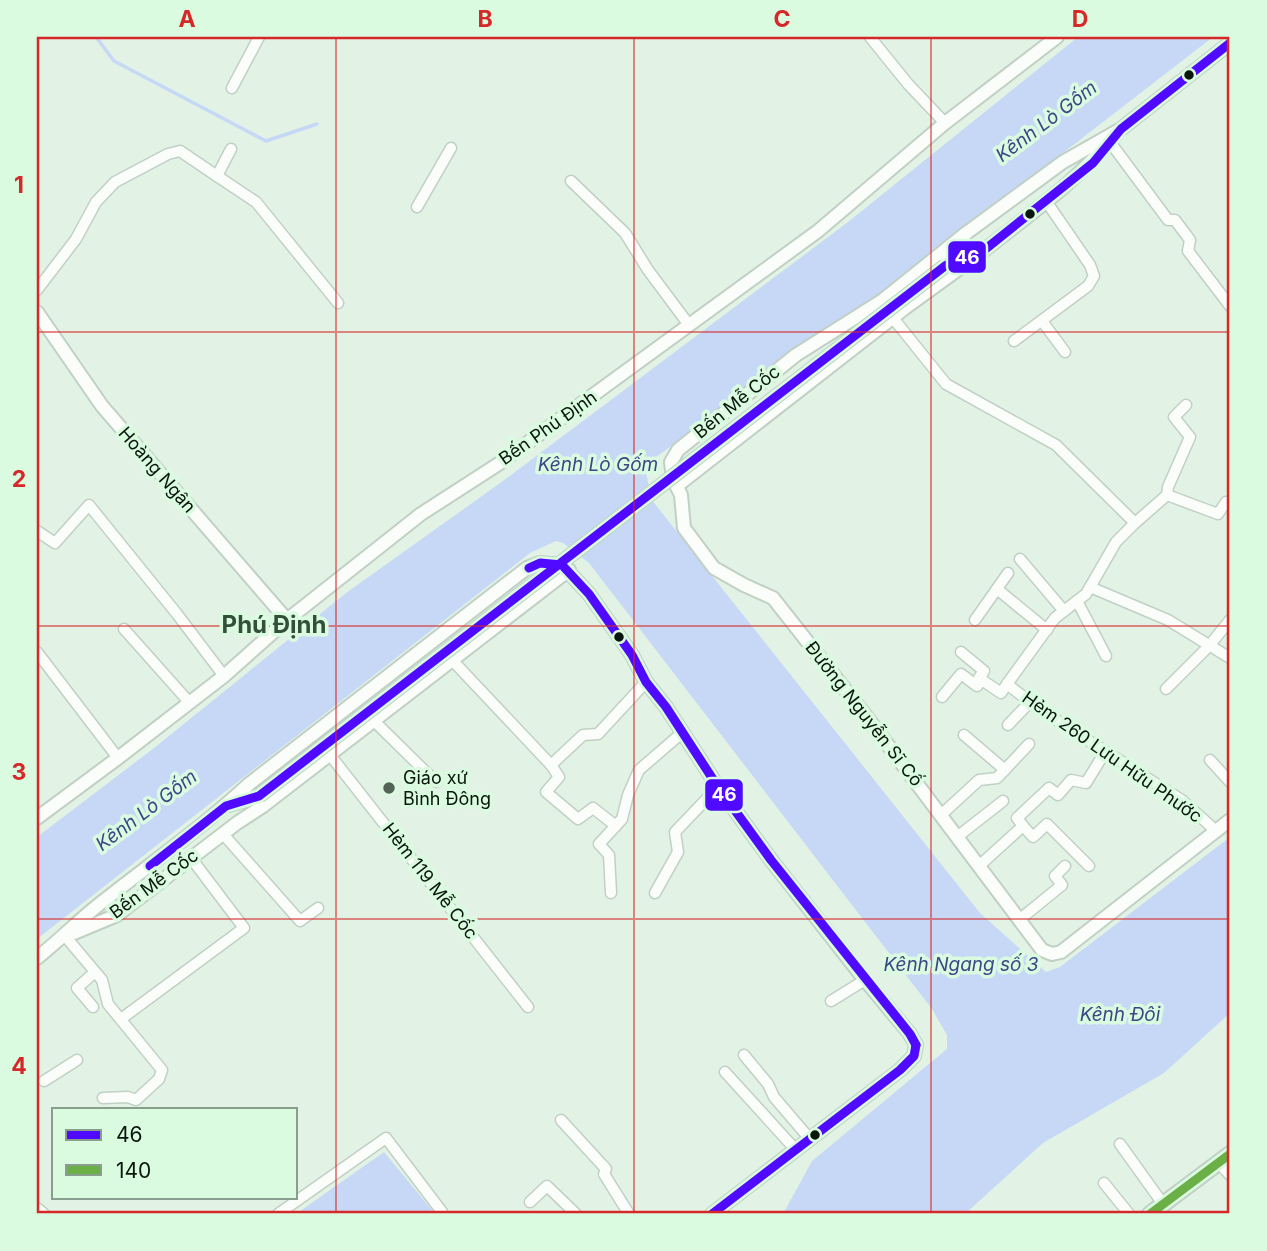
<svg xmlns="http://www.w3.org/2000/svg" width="1267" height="1251" font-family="Inter,sans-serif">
  <rect width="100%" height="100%" fill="#e2f3e5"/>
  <g fill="#c7d8f7">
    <polygon points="1078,37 1213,37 847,320 656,457 646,471 651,499 980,913 1046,972 1060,967 1230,837 1230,1013 1164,1073 1043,1143 965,1214 783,1214 812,1161 947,1049 947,1035 932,1009 589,563 563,543 556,541 530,553 37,939 37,837 154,748 346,593 503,481 848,222"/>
    <polygon points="384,1152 432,1210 426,1214 296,1214"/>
  </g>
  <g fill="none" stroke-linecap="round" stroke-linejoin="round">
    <polyline stroke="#c7d8f7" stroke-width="3.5" points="96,37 114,61 266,141 317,124"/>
    <g stroke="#c1d0c4" stroke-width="13">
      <g id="minor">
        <polyline points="870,37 908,84 945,123"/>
        <polyline points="232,88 259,37"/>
        <polyline points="1110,142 1168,220 1175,220 1190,240 1188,251 1230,306"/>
        <polyline points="217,176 256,202 338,303"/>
        <polyline points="571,181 625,233 648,270 689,325"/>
        <polyline points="417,207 451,148"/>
        <polyline points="37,290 76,239 96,202 115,182 168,154 180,151 217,176 231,149"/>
        <polyline points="893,318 946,384 1056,445 1135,523 1167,495 1168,487 1190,437 1174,417 1186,405"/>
        <polyline points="1042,321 1065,352"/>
        <polyline points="1014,341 1088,286 1094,276 1090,265 1046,201"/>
        <polyline points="1167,495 1218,514 1226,502 1230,503"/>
        <polyline points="37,531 55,543 89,505 177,614 224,676"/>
        <polyline points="1020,559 1064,611"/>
        <polyline points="1090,587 1168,620 1230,658"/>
        <polyline points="997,589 1047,630"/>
        <polyline points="1077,601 1106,656"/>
        <polyline points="975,620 1008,573"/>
        <polyline points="124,629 189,702"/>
        <polyline points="37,652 118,758"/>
        <polyline points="961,652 984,671 979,678 1001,693 1007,684 1039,709 1183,801 1216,831"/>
        <polyline points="452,660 551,765 559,777 546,792 578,819 593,808 616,826"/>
        <polyline points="1007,684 1055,618 1086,594 1116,542 1135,523"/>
        <polyline points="1166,689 1209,646 1230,620"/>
        <polyline points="942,697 961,674 977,686 982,680"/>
        <polyline points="374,721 436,782"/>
        <polyline points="1008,725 1030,702"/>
        <polyline points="964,735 1005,770"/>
        <polyline points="330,755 528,1007"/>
        <polyline points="1210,760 1230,782"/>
        <polyline points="551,765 583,735 598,734 646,682"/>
        <polyline points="941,815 979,780 997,778 1029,744"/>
        <polyline points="1023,826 1033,837 1047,824 1089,866"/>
        <polyline points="223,834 300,921 318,908"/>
        <polyline points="957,837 1003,801"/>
        <polyline points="979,866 1023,826 1017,818 1049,788 1058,795 1071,780 1086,783 1105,752"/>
        <polyline points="611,893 609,855 599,844 622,819 628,795 639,770 683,732"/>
        <polyline points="655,893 678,852 675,832 718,787"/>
        <polyline points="1019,920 1062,885 1055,876 1065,866"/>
        <polyline points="65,936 102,980 108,1004 162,1070 159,1079 136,1100 128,1097 103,1098"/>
        <polyline points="831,1001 865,980"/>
        <polyline points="93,1007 77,988 95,972"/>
        <polyline points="121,1019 244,928 191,858"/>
        <polyline points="744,1055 768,1084 774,1097 809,1138"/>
        <polyline points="725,1072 795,1149"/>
        <polyline points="44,1081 77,1060"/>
        <polyline points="561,1120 606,1169 604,1174 629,1214"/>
        <polyline points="1120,1144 1163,1204"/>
        <polyline points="1218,1162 1230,1175"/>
        <polyline points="1104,1183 1129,1214"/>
        <polyline points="530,1202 547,1186 576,1214"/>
        <polyline points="37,1208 44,1214"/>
        <polyline points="278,1214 386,1138 442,1212 439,1214"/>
      </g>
    </g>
    <g stroke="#c1d0c4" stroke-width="16">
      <g id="tertiary">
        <polyline points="965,234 883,300 796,355 678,450 671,462 673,479 681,495 684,528 714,568 744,585 773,598 869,720 1042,950 1052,954 1061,952 1230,820"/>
        <path d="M 970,256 L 978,255 C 1026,217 1077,182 1116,134"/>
        <polyline points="945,266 958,251 965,234 1063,162 1121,129 1230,43"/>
        <polyline points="37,312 102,406 287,620"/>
        <polyline points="678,485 905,308 978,255"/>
        <polyline points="229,805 259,796"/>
        <polyline points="37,818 118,758 224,676 287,620 421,514 500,463 818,231 945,123 1057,37"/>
        <polyline points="74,933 117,915 237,823 263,806 569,570"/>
        <path d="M 37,958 C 61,939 82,917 106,899 C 154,861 204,826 249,784 L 527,568 L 540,563 L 562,565 L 589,594 L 632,655 L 646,682 L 666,707 L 718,787 L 771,860 L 865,980 L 910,1034 L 916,1045 L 914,1056 L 900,1070 L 712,1214"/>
      </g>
    </g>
    <g stroke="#c1d0c4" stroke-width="18">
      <polyline id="secondary" points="1150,1214 1230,1154"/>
    </g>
    <use href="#minor" stroke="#fbfdfb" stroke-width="10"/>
    <use href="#tertiary" stroke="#fbfdfb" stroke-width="12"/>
    <use href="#secondary" stroke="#f1f5f5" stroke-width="14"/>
    <g stroke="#c1d0c4" stroke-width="16" stroke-linecap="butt">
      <polyline id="tertiary-bridge" points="259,796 945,266"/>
    </g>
    <use href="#tertiary-bridge" stroke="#fbfdfb" stroke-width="12"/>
    <g stroke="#dafbe0" stroke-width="14">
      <g id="bus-1">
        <polyline points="529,568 540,563 562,565 589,594 632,655 646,682 666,707 718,787 771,860 910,1034 916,1045"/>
        <polyline points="150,866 226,806 259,796 945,266 960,258 978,255 1093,163 1121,129 1230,43"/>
        <polyline points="712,1214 900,1070 914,1056 916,1045"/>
      </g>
    </g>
    <g stroke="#dafbe0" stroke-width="14">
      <polyline id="bus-2" points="1150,1214 1230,1154"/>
    </g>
    <use href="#bus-1" stroke="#4f0aff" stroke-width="9"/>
    <use href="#bus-2" stroke="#6baf47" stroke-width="9"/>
  </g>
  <path fill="none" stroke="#d62828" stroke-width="2" stroke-opacity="0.55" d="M 336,37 L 336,1214M 634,37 L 634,1214M 931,37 L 931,1214M 37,332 L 1230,332M 37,626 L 1230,626M 37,919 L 1230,919"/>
  <g fill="#0a160d" stroke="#dafbe0" stroke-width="2.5">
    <circle cx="1189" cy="75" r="6"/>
    <circle cx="1030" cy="214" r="6"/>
    <circle cx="619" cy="637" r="6"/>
    <circle cx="815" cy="1135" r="6"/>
  </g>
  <circle fill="#566359" stroke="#dafbe0" stroke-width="2.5" cx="389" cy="788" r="7"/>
  <g text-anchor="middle" stroke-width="7" stroke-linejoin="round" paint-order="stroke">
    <g font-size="18" fill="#0a160d" stroke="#dafbe0">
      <text transform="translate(737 402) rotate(-39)" y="6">Bến Mễ Cốc</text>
      <text transform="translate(548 428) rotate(-35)" y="6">Bến Phú Định</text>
      <text transform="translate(157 470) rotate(49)" y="6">Hoàng Ngân</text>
      <text transform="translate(864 714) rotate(52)" y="6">Đường Nguyễn Sĩ Cố</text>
      <text transform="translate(1112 757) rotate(35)" y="6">Hẻm 260 Lưu Hữu Phước</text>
      <text transform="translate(430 881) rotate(52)" y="6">Hẻm 119 Mễ Cốc</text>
      <text transform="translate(154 884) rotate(-36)" y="6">Bến Mễ Cốc</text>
    </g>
    <g font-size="18" fill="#0a160d" stroke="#dafbe0" text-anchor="start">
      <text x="403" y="784">Giáo xứ<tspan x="403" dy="21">Bình Đông</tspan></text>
    </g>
    <g font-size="19" font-style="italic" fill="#3a4886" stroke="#dafbe0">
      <text transform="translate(1046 121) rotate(-37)" y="7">Kênh Lò Gốm</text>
      <text x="598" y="471">Kênh Lò Gốm</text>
      <text transform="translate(146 810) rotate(-37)" y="7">Kênh Lò Gốm</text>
      <text x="961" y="971">Kênh Ngang số 3</text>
      <text x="1120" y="1021">Kênh Đôi</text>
    </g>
    <g font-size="24" font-weight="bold" fill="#334f3a" stroke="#dafbe0">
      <text x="274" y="633">Phú Định</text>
    </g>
  </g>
  <g stroke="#dafbe0" stroke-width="2.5">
    <rect x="947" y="240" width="40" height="34" rx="7" fill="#4f0aff"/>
    <rect x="704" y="778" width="40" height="34" rx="7" fill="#4f0aff"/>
  </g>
  <g font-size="19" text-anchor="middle" font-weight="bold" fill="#fff">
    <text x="967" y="264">46</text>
    <text x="724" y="801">46</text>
  </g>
  <rect width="1267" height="1251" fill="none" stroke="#dafbe0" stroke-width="77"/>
  <rect x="52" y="1108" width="245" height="91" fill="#dafbe0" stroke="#879f8c" stroke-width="2"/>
  <rect x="66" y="1130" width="35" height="10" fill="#4f0aff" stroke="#879f8c" stroke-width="2"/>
  <text x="116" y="1142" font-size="21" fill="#0a160d">46</text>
  <rect x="66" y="1165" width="35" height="10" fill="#6baf47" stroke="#879f8c" stroke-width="2"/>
  <text x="116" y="1178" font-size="21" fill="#0a160d">140</text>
  <rect x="38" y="38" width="1190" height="1174" fill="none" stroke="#d62828" stroke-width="2.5"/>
  <g font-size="23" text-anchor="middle" font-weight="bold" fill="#d62828">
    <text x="187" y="27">A</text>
    <text x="485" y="27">B</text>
    <text x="782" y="27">C</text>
    <text x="1080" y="27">D</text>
    <text x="19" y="193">1</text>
    <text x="19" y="487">2</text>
    <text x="19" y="780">3</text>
    <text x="19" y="1074">4</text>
  </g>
</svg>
